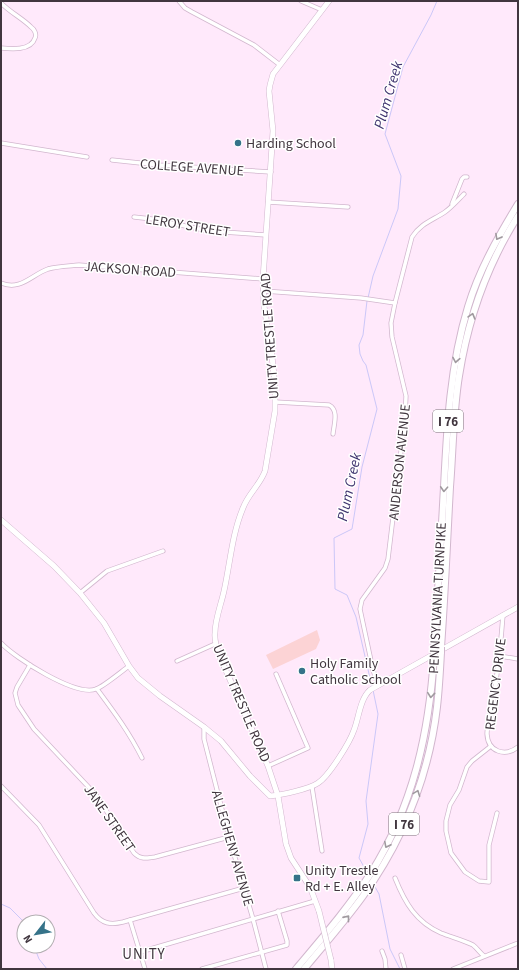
<svg xmlns="http://www.w3.org/2000/svg" width="519" height="970" font-family="'Source Sans 3',sans-serif">
  <rect width="100%" height="100%" fill="#ffe9fb"/>
  <polygon fill="#fcd3d5" points="317,630 320,640 316,649 273,669 266,655"/>
  <g fill="none" stroke-linecap="round" stroke-linejoin="round">
    <g stroke="#cbc7f8" stroke-width="1">
      <polyline points="368,298 373,276 398,209 401,176 385,134 403,67 431,15 437,1"/>
      <polyline points="367,301 363,335 359,345 360,354 363,361 366,365 377,409 362,467 352,529 334,538 335,589 347,595 356,617 372,687"/>
      <polyline points="368,874 359,858 368,824 366,801 378,714 373,690"/>
      <polyline points="374,885 379,894 390,949 400,969"/>
      <polyline points="1,904 10,908 24,922"/>
      <polyline points="34,946 39,959 47,969"/>
    </g>
    <g stroke="#d2b7ce" stroke-width="5">
      <g id="street">
        <polyline points="179,1 185,8 192,12 254,45 280,65"/>
        <polyline points="301,1 322,10"/>
        <path d="M 1,3 C 11,13 22,18 31,27 C 34,29 37,34 35,38 C 31,51 11,49 1,48"/>
        <polyline points="1,143 87,157"/>
        <polyline points="112,160 159,165 271,172"/>
        <polyline points="268,202 348,207"/>
        <polyline points="452,204 462,179 464,177 467,177"/>
        <polyline points="134,217 152,219 209,231 266,235"/>
        <path d="M 1,283 C 21,291 31,275 48,269 C 58,266 69,266 79,265 L 263,279"/>
        <polyline points="264,291 361,298 395,303"/>
        <path d="M 275,402 L 329,405 C 339,410 334,424 333,434"/>
        <polyline points="80,593 107,571 163,551"/>
        <path d="M 503,615 C 501,642 498,668 494,695 C 492,705 487,725 487,734 C 488,752 505,757 518,747"/>
        <path d="M 1,643 C 15,658 76,697 96,689 C 103,687 122,671 129,666"/>
        <polyline points="500,656 518,659"/>
        <polyline points="177,661 215,644"/>
        <path d="M 30,665 L 17,687 L 15,693 L 18,705 L 34,729 L 96,795 L 134,853 C 141,860 146,858 155,857 L 229,837"/>
        <path d="M 378,685 L 373,670 L 360,609 L 362,600 L 385,568 L 388,559 L 405,418 L 406,396 L 392,337 L 391,323 L 395,303 L 412,237 C 420,224 433,220 445,212 C 452,207 458,200 464,194"/>
        <path d="M 97,689 C 114,712 129,732 142,758"/>
        <polyline points="204,727 204,739 229,837 253,919 266,969"/>
        <polyline points="491,746 472,761 467,767 459,790 450,805 446,821 446,831 451,853 465,872 479,881 489,882 489,845 497,813"/>
        <polyline points="268,766 308,748 276,674"/>
        <path d="M 1,786 L 39,825 L 94,913 C 102,924 111,925 123,922 L 244,888"/>
        <polyline points="312,787 322,851"/>
        <path d="M 395,878 C 405,903 416,922 441,933 C 451,937 463,940 473,945 C 477,948 480,953 484,956"/>
        <polyline points="130,920 145,969"/>
        <polyline points="382,951 385,959 386,969"/>
        <polyline points="140,952 315,901"/>
        <polyline points="401,955 405,969"/>
        <polyline points="202,969 287,945 287,941 278,911"/>
        <polyline points="453,969 518,943"/>
      </g>
    </g>
    <g stroke="#d2b7ce" stroke-width="6">
      <g id="secondary">
        <path d="M 1,520 L 54,566 L 80,593 L 104,623 L 129,666 L 138,678 L 160,696 L 204,727 L 221,741 L 250,776 L 270,796 C 282,795 309,789 318,783 C 329,776 350,742 354,730 C 359,717 360,699 370,690 L 518,607"/>
        <path d="M 319,911 L 310,887 L 291,858 L 286,844 L 278,796 L 268,766 L 220,657 C 217,649 214,641 215,633 C 215,619 221,605 224,591 C 230,564 232,534 243,508 C 248,494 260,485 265,471 L 275,411 L 275,386 L 272,356 L 264,306 L 263,279 L 273,131 L 269,91 L 270,85 L 273,74 L 280,65 L 329,1"/>
        <polyline points="331,960 332,969"/>
      </g>
    </g>
    <g stroke="#d2b7ce" stroke-width="8">
      <g id="highway">
        <path d="M 441,647 C 445,594 447,541 450,487 C 453,450 453,413 459,376 C 468,319 487,265 518,216"/>
        <path d="M 434,651 C 438,596 441,542 444,487 C 447,427 450,366 468,307 C 479,270 498,237 518,204"/>
        <path d="M 296,969 C 322,938 349,907 371,873 C 413,806 429,734 434,656"/>
        <path d="M 304,969 C 324,945 345,921 363,896 C 403,840 429,775 437,707 C 439,689 440,671 441,652"/>
      </g>
    </g>
    <use href="#street" stroke="#fff" stroke-width="3.5"/>
    <use href="#secondary" stroke="#fff" stroke-width="5"/>
    <use href="#highway" stroke="#fff" stroke-width="6"/>
    <g stroke="#d2b7ce" stroke-width="6" stroke-linecap="butt">
      <polyline id="secondary-bridge" points="319,911 331,960"/>
    </g>
    <g stroke="#d2b7ce" stroke-width="8" stroke-linecap="butt">
      <g id="highway-bridge">
        <polyline points="441,652 441,647"/>
        <polyline points="434,656 434,651"/>
      </g>
    </g>
    <use href="#secondary-bridge" stroke="#fff" stroke-width="5"/>
    <use href="#highway-bridge" stroke="#fff" stroke-width="6"/>
  </g>
  <defs><path id="oneway-chevron" d="M-2-3.5L2.5 0L-2 3.5" fill="none" stroke-width="1.6" stroke-linecap="round" stroke-linejoin="round"/></defs>
  <g stroke="#a09a9f">
    <use href="#oneway-chevron" transform="translate(498 237) rotate(119)"/>
    <use href="#oneway-chevron" transform="translate(472 316) rotate(-74)"/>
    <use href="#oneway-chevron" transform="translate(456 360) rotate(100)"/>
    <use href="#oneway-chevron" transform="translate(444 489) rotate(93)"/>
    <use href="#oneway-chevron" transform="translate(431 695) rotate(96)"/>
    <use href="#oneway-chevron" transform="translate(417 793) rotate(-69)"/>
    <use href="#oneway-chevron" transform="translate(387 845) rotate(117)"/>
    <use href="#oneway-chevron" transform="translate(347 918) rotate(-51)"/>
  </g>
  <g fill="#357389" stroke="#fff" stroke-width="1.5">
    <circle cx="238" cy="143" r="4"/>
    <circle cx="302" cy="671" r="4"/>
    <rect x="293" y="874" width="8" height="8" rx="2"/>
  </g>
  <g text-anchor="middle" stroke-width="3" stroke-linejoin="round" paint-order="stroke">
    <g fill="#fff" stroke="#7a7279" stroke-width="1">
      <rect x="433" y="410" width="30" height="22" rx="3"/>
      <rect x="389" y="813" width="30" height="22" rx="3"/>
    </g>
    <g font-size="13" font-weight="bold" fill="#41363f">
      <text x="448" y="426">I 76</text>
      <text x="404" y="829">I 76</text>
    </g>
    <g font-size="14" fill="#41363f" stroke="#fff" text-anchor="start">
      <text x="246" y="148">Harding School</text>
      <text x="310" y="668">Holy Family<tspan x="310" dy="16">Catholic School</tspan></text>
      <text x="305" y="875">Unity Trestle<tspan x="305" dy="16">Rd + E. Alley</tspan></text>
    </g>
    <g font-size="14" fill="#41363f" stroke="#fff">
      <text transform="translate(192 167) rotate(4)" y="5">COLLEGE AVENUE</text>
      <text transform="translate(188 225) rotate(9)" y="5">LEROY STREET</text>
      <text transform="translate(130 269) rotate(4)" y="5">JACKSON ROAD</text>
      <text transform="translate(269 336) rotate(-94)" y="5">UNITY TRESTLE ROAD</text>
      <text transform="translate(399 462) rotate(-84)" y="5">ANDERSON AVENUE</text>
      <text transform="translate(437 598) rotate(-87)" y="5">PENNSYLVANIA TURNPIKE</text>
      <text transform="translate(495 684) rotate(-83)" y="5">REGENCY DRIVE</text>
      <text transform="translate(242 703) rotate(67)" y="5">UNITY TRESTLE ROAD</text>
      <text transform="translate(110 818) rotate(55)" y="5">JANE STREET</text>
      <text transform="translate(233 848) rotate(74)" y="5">ALLEGHENY AVENUE</text>
    </g>
    <g font-size="15" font-style="italic" fill="#3f346f" stroke="#fff">
      <text transform="translate(388 95) rotate(-74)" y="5">Plum Creek</text>
      <text transform="translate(349 487) rotate(-78)" y="5">Plum Creek</text>
    </g>
    <g font-size="15" letter-spacing="1" fill="#41363f" stroke="#fff">
      <text x="144" y="959">UNITY</text>
    </g>
  </g>
  <rect width="519" height="970" fill="none" stroke="#41363f" stroke-width="4"/>
  <g transform="translate(36 934) rotate(239)"><circle r="19" fill="#ffffff" stroke="#b3afb2"/>
  <path d="M0-3L7 15L0 10L-7 15Z" fill="#357389"/>
  <text y="-6" font-size="11" font-weight="bold" text-anchor="middle" fill="#41363f">N</text>
  </g>
</svg>
